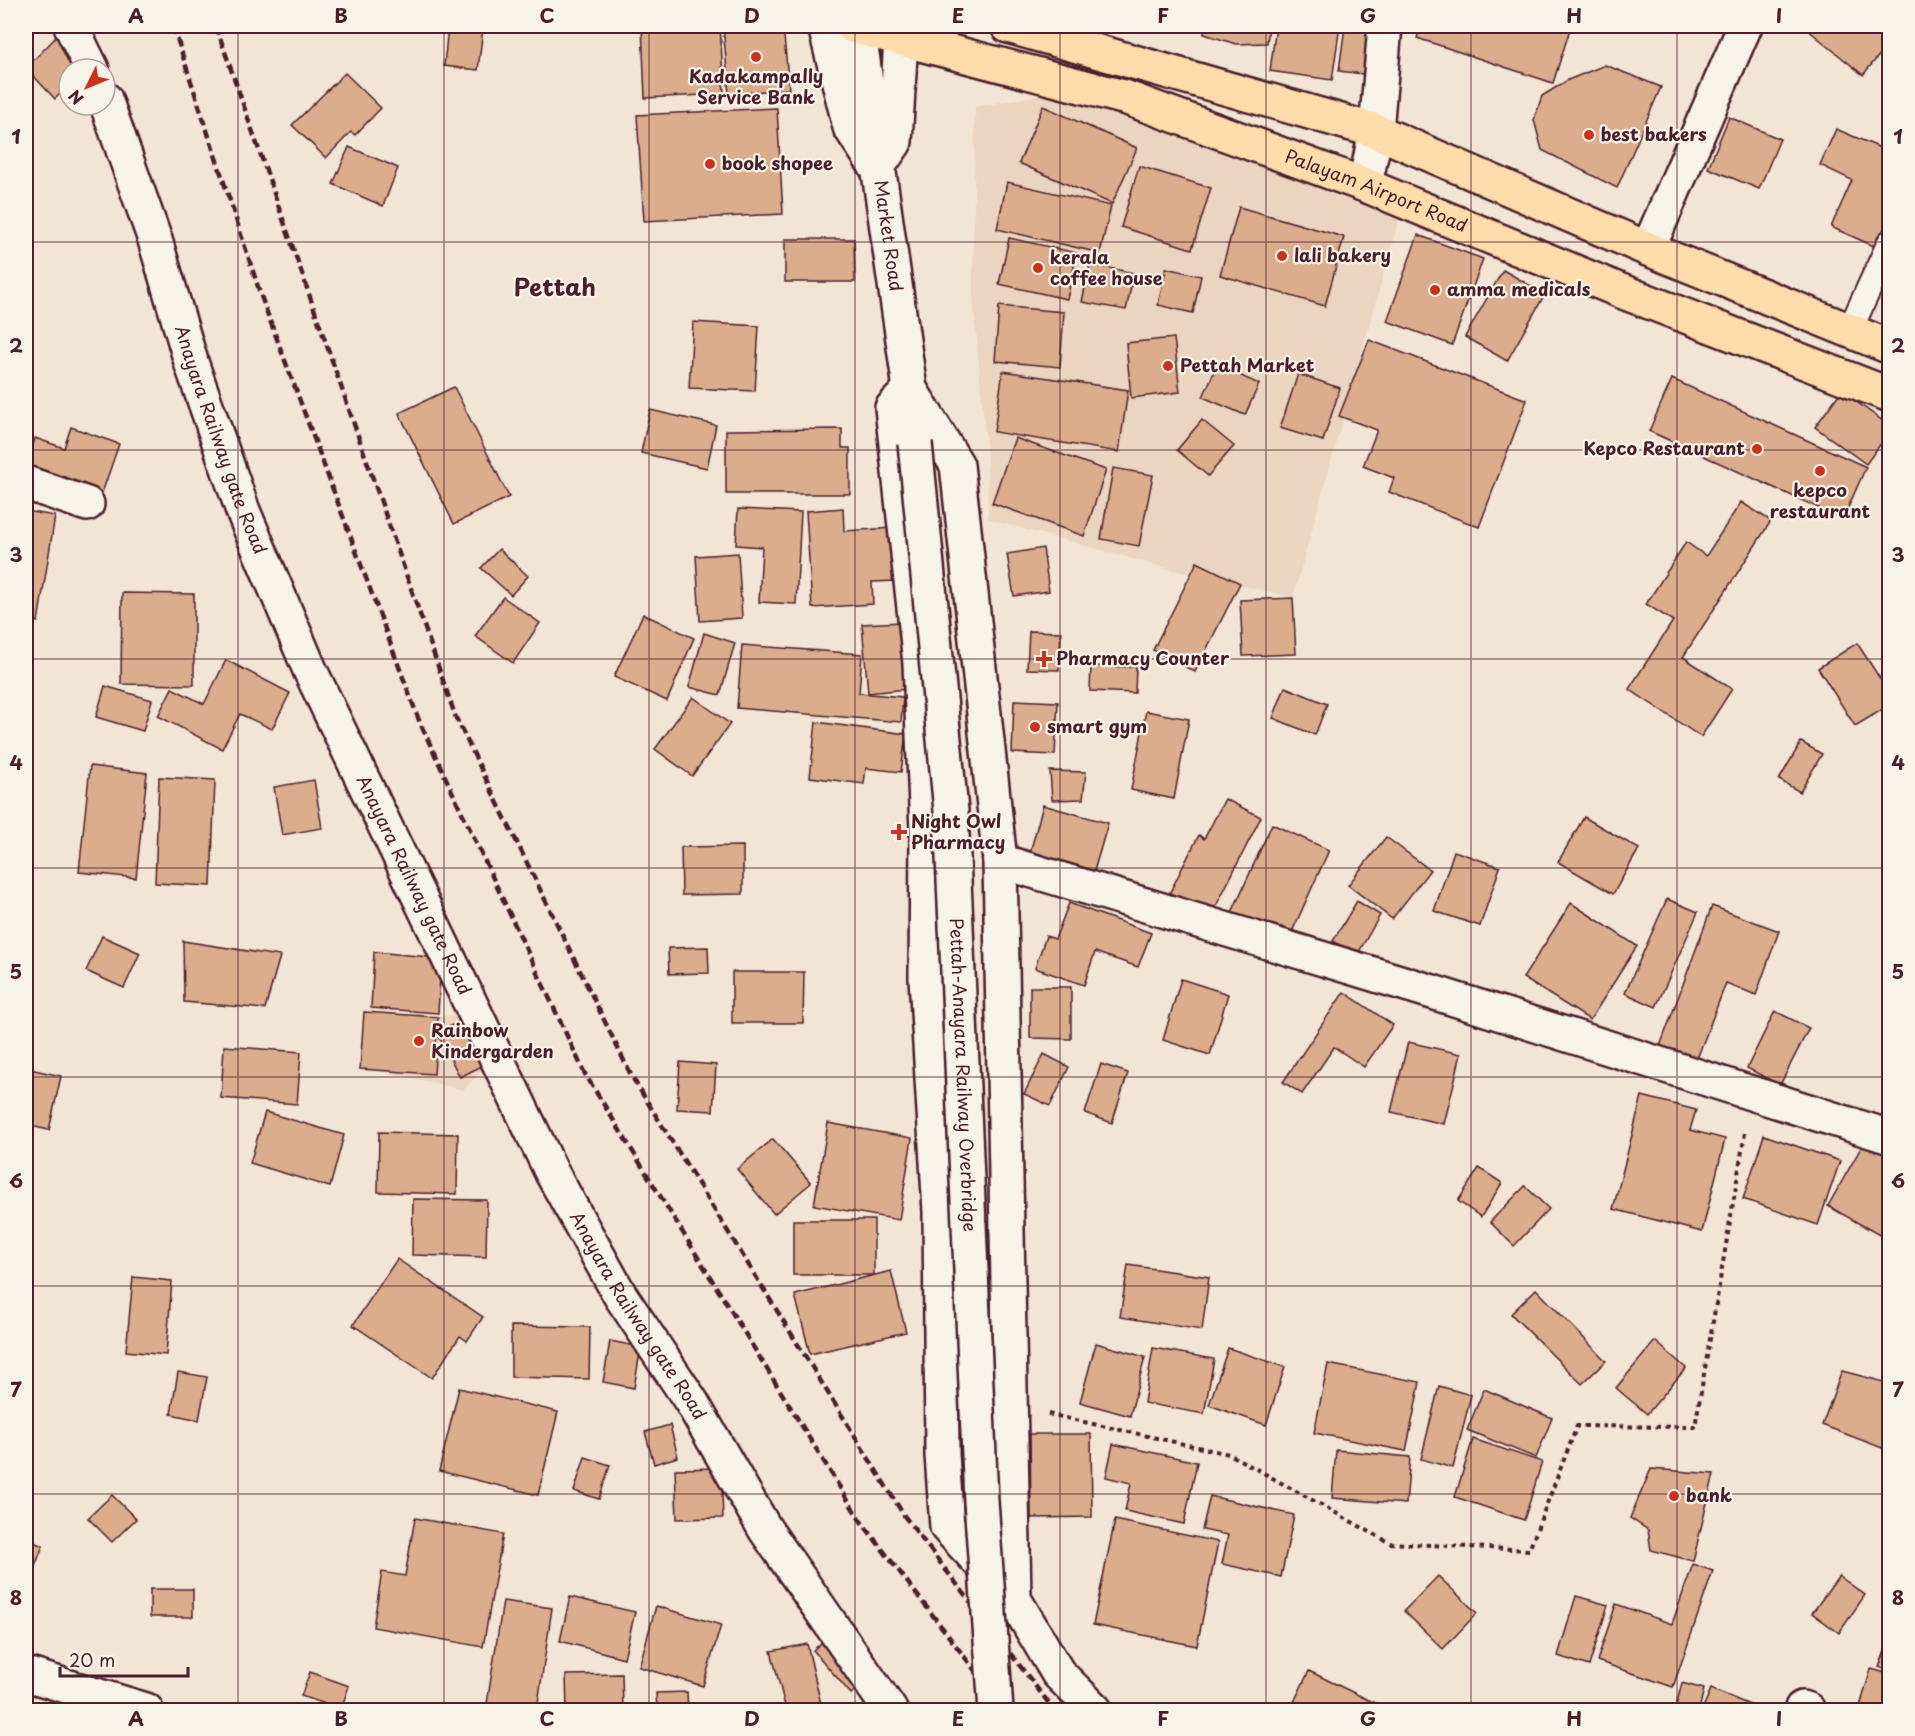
<svg xmlns="http://www.w3.org/2000/svg" width="1915" height="1736" font-family="'Playpen Sans',sans-serif">
  <rect width="100%" height="100%" fill="#f2e5d6"/>
  <filter id="ink" filterUnits="userSpaceOnUse"><feTurbulence type="fractalNoise" baseFrequency=".0167" numOctaves="2"/><feDisplacementMap in="SourceGraphic" scale="12" xChannelSelector="R" yChannelSelector="G"/><feConvolveMatrix kernelMatrix="1 2 1 2 8 2 1 2 1" color-interpolation-filters="sRGB"/></filter>
  <g filter="url(#ink)">
    <g fill="#ebd4c0">
      <polygon points="1051,93 1229,148 1401,212 1293,597 1173,570 988,519 987,455 973,298 975,107"/>
      <polygon points="367,1014 463,1016 487,1066 463,1090 360,1065"/>
    </g>
    <g fill="#dcad8d" stroke="#4a1f2b" stroke-width="1.5">
      <polygon points="448,26 483,28 478,70 444,66"/>
      <polygon points="642,26 720,26 724,94 645,98"/>
      <polygon points="723,26 783,26 789,89 729,94"/>
      <polygon points="1204,26 1269,26 1267,43 1236,44 1204,34"/>
      <polygon points="1276,26 1340,26 1332,80 1270,71"/>
      <polygon points="1345,26 1377,26 1371,75 1339,71"/>
      <polygon points="1421,26 1571,26 1553,83 1417,38"/>
      <polygon points="1810,26 1888,26 1890,42 1863,75 1807,29"/>
      <polygon points="56,37 86,67 69,69 69,85 55,99 26,68"/>
      <polygon points="1605,65 1661,87 1617,188 1542,150 1534,120 1542,96 1568,80"/>
      <polygon points="345,73 381,108 355,135 351,132 326,158 292,125"/>
      <polygon points="1043,106 1137,148 1112,204 1019,163"/>
      <polygon points="777,108 783,214 644,221 637,115"/>
      <polygon points="1729,117 1780,139 1759,189 1708,168"/>
      <polygon points="1836,129 1890,152 1890,215 1876,247 1831,227 1852,180 1820,165"/>
      <polygon points="349,147 398,168 383,206 333,184"/>
      <polygon points="1139,166 1211,188 1192,249 1121,227"/>
      <polygon points="1007,182 1111,206 1100,253 997,229"/>
      <polygon points="1239,207 1344,237 1325,306 1220,275"/>
      <polygon points="1418,235 1483,259 1452,345 1387,321"/>
      <polygon points="1009,238 1077,253 1067,299 999,284"/>
      <polygon points="785,239 854,239 855,282 785,282"/>
      <polygon points="1090,264 1134,273 1126,310 1082,302"/>
      <polygon points="1166,268 1201,276 1193,313 1158,305"/>
      <polygon points="1503,270 1545,294 1507,361 1465,337"/>
      <polygon points="999,306 1064,312 1060,367 995,361"/>
      <polygon points="693,322 759,326 755,391 689,388"/>
      <polygon points="1174,338 1180,392 1131,398 1126,343"/>
      <polygon points="1369,340 1527,400 1479,527 1389,492 1394,478 1363,466 1377,430 1339,416"/>
      <polygon points="1217,365 1259,384 1245,415 1203,397"/>
      <polygon points="1003,371 1128,390 1119,452 994,432"/>
      <polygon points="1298,374 1340,388 1323,441 1280,428"/>
      <polygon points="1672,379 1866,467 1843,519 1649,431"/>
      <polygon points="454,387 509,497 454,524 399,413"/>
      <polygon points="1841,391 1890,426 1890,431 1866,464 1815,427"/>
      <polygon points="650,410 716,425 707,468 641,453"/>
      <polygon points="1202,420 1234,446 1208,476 1177,450"/>
      <polygon points="71,427 119,444 101,496 26,470 35,438 64,448"/>
      <polygon points="842,429 842,448 850,448 850,494 726,494 726,430"/>
      <polygon points="1015,438 1106,470 1084,536 992,503"/>
      <polygon points="1113,468 1153,475 1139,546 1101,539"/>
      <polygon points="1741,502 1771,521 1683,657 1732,689 1701,737 1629,689 1673,621 1646,604 1686,542 1706,556"/>
      <polygon points="843,508 844,531 893,528 897,581 872,582 873,604 812,608 806,511"/>
      <polygon points="738,509 801,512 796,604 759,602 762,547 736,545"/>
      <polygon points="26,511 55,516 38,622 26,620"/>
      <polygon points="1043,548 1049,591 1014,596 1007,554"/>
      <polygon points="499,549 528,576 511,595 481,568"/>
      <polygon points="738,553 742,618 700,621 696,556"/>
      <polygon points="1197,562 1240,583 1195,672 1153,650"/>
      <polygon points="122,593 194,594 194,685 121,684"/>
      <polygon points="503,597 540,623 513,663 475,636"/>
      <polygon points="1293,598 1296,654 1243,656 1240,600"/>
      <polygon points="643,614 694,638 667,701 614,677"/>
      <polygon points="901,622 907,689 868,693 862,624"/>
      <polygon points="1029,631 1061,632 1059,670 1027,669"/>
      <polygon points="704,633 735,643 720,695 689,687"/>
      <polygon points="1857,643 1890,694 1890,705 1855,726 1818,668"/>
      <polygon points="742,645 862,654 859,693 903,697 901,722 737,708"/>
      <polygon points="226,660 290,693 272,729 240,714 222,749 158,716 172,688 204,704"/>
      <polygon points="1091,666 1136,667 1135,693 1090,691"/>
      <polygon points="105,686 152,700 143,731 96,717"/>
      <polygon points="1285,687 1327,704 1315,735 1273,718"/>
      <polygon points="693,697 730,724 692,776 655,749"/>
      <polygon points="1014,700 1058,702 1055,755 1012,753"/>
      <polygon points="1146,711 1189,719 1174,799 1131,790"/>
      <polygon points="816,722 906,734 901,772 866,768 864,784 810,777"/>
      <polygon points="1801,742 1822,754 1800,792 1779,780"/>
      <polygon points="90,766 147,773 136,878 79,872"/>
      <polygon points="1050,771 1086,772 1083,799 1052,800"/>
      <polygon points="159,777 215,780 211,886 155,883"/>
      <polygon points="314,780 322,828 282,835 274,787"/>
      <polygon points="1225,799 1261,817 1210,918 1168,896 1199,835 1204,839"/>
      <polygon points="1043,805 1108,823 1092,878 1028,860"/>
      <polygon points="1584,817 1639,849 1613,894 1558,862"/>
      <polygon points="1272,824 1329,850 1287,943 1230,917"/>
      <polygon points="1386,837 1430,870 1392,919 1348,885"/>
      <polygon points="743,846 743,894 682,895 681,847"/>
      <polygon points="1454,851 1500,867 1480,926 1434,911"/>
      <polygon points="1667,899 1698,912 1656,1007 1625,993"/>
      <polygon points="1357,901 1380,915 1357,955 1333,941"/>
      <polygon points="1069,903 1151,933 1138,967 1095,952 1084,985 1035,968 1046,936 1055,939"/>
      <polygon points="1571,903 1637,946 1590,1020 1523,978"/>
      <polygon points="1712,906 1779,931 1756,995 1726,983 1695,1064 1659,1049"/>
      <polygon points="102,936 140,953 124,988 86,971"/>
      <polygon points="183,941 280,956 265,1009 184,1002"/>
      <polygon points="708,947 709,973 669,974 668,948"/>
      <polygon points="374,952 441,958 438,1013 371,1008"/>
      <polygon points="732,972 804,972 803,1023 732,1023"/>
      <polygon points="1181,979 1228,994 1210,1055 1163,1040"/>
      <polygon points="1030,987 1071,987 1071,1039 1030,1038"/>
      <polygon points="1344,992 1393,1025 1364,1067 1334,1047 1302,1094 1283,1082"/>
      <polygon points="1775,1011 1809,1028 1780,1085 1747,1068"/>
      <polygon points="364,1012 438,1017 434,1074 360,1069"/>
      <polygon points="460,1021 482,1066 460,1077 437,1033"/>
      <polygon points="1408,1042 1461,1054 1444,1124 1391,1112"/>
      <polygon points="224,1046 301,1052 297,1104 221,1098"/>
      <polygon points="1044,1054 1069,1067 1050,1106 1024,1094"/>
      <polygon points="680,1062 716,1065 713,1111 677,1109"/>
      <polygon points="1101,1064 1128,1073 1112,1123 1085,1113"/>
      <polygon points="26,1068 61,1076 49,1130 26,1125"/>
      <polygon points="1642,1096 1696,1110 1690,1130 1725,1139 1702,1232 1613,1209"/>
      <polygon points="265,1112 344,1135 330,1187 250,1163"/>
      <polygon points="828,1123 912,1138 899,1220 814,1205"/>
      <polygon points="379,1132 458,1134 457,1194 378,1192"/>
      <polygon points="1764,1135 1840,1161 1818,1225 1743,1199"/>
      <polygon points="1867,1137 1890,1150 1890,1241 1828,1206"/>
      <polygon points="773,1139 811,1183 774,1214 737,1169"/>
      <polygon points="1479,1168 1502,1183 1481,1217 1458,1201"/>
      <polygon points="1525,1186 1549,1209 1514,1246 1490,1222"/>
      <polygon points="413,1199 487,1200 486,1257 412,1255"/>
      <rect x="793" y="1220" width="81" height="55"/>
      <polygon points="397,1259 483,1317 467,1341 460,1336 432,1378 353,1325"/>
      <polygon points="1128,1265 1209,1277 1202,1330 1120,1317"/>
      <polygon points="891,1271 906,1332 810,1354 795,1295"/>
      <polygon points="133,1277 172,1281 166,1355 126,1351"/>
      <polygon points="1536,1289 1606,1361 1582,1384 1511,1314"/>
      <polygon points="511,1326 590,1327 589,1379 511,1377"/>
      <polygon points="610,1341 641,1347 634,1388 603,1382"/>
      <polygon points="1655,1341 1686,1368 1647,1414 1616,1388"/>
      <polygon points="1096,1343 1145,1357 1130,1416 1080,1402"/>
      <polygon points="1153,1348 1214,1359 1204,1414 1144,1403"/>
      <polygon points="1228,1348 1285,1367 1266,1425 1209,1405"/>
      <polygon points="1328,1364 1420,1382 1406,1451 1314,1433"/>
      <polygon points="1842,1371 1884,1382 1890,1388 1890,1451 1822,1425"/>
      <polygon points="178,1372 207,1377 199,1420 171,1414"/>
      <polygon points="1439,1386 1471,1395 1453,1468 1421,1459"/>
      <polygon points="459,1388 558,1412 538,1495 439,1471"/>
      <polygon points="1484,1389 1552,1418 1536,1458 1467,1430"/>
      <polygon points="670,1425 678,1457 654,1464 645,1432"/>
      <polygon points="1030,1434 1091,1434 1092,1517 1031,1518"/>
      <polygon points="1473,1439 1542,1462 1524,1520 1455,1497"/>
      <polygon points="1113,1444 1197,1462 1184,1524 1125,1511 1131,1483 1106,1477"/>
      <polygon points="1336,1450 1410,1457 1406,1504 1332,1498"/>
      <polygon points="585,1457 610,1465 599,1499 574,1491"/>
      <polygon points="721,1468 723,1518 677,1519 675,1469"/>
      <polygon points="1651,1469 1714,1474 1693,1561 1651,1550 1648,1530 1630,1518"/>
      <polygon points="112,1495 136,1519 112,1542 88,1518"/>
      <polygon points="1210,1496 1294,1515 1281,1577 1222,1564 1228,1535 1202,1530"/>
      <polygon points="415,1518 503,1534 483,1647 373,1627 382,1572 405,1576"/>
      <polygon points="1115,1520 1218,1542 1197,1646 1093,1625"/>
      <polygon points="26,1539 43,1546 26,1589"/>
      <polygon points="1693,1564 1713,1571 1673,1687 1597,1661 1616,1604 1672,1624"/>
      <polygon points="1438,1576 1477,1613 1443,1649 1404,1611"/>
      <polygon points="1839,1576 1865,1595 1839,1633 1812,1613"/>
      <rect x="150" y="1589" width="43" height="28"/>
      <polygon points="1576,1596 1608,1605 1589,1666 1558,1656"/>
      <polygon points="570,1597 635,1612 624,1658 560,1641"/>
      <polygon points="503,1601 552,1608 537,1710 486,1710"/>
      <polygon points="656,1606 721,1625 703,1686 639,1667"/>
      <polygon points="827,1638 864,1682 851,1694 813,1650"/>
      <polygon points="1890,1638 1890,1671 1879,1667"/>
      <polygon points="807,1644 821,1704 786,1710 771,1651"/>
      <polygon points="1871,1669 1890,1674 1890,1710 1859,1710"/>
      <polygon points="1309,1671 1389,1710 1290,1710"/>
      <polygon points="310,1672 349,1686 341,1709 301,1696"/>
      <polygon points="622,1674 623,1710 567,1710 566,1675"/>
      <polygon points="1682,1683 1704,1689 1699,1710 1675,1710"/>
      <polygon points="1711,1689 1757,1708 1756,1710 1702,1710"/>
      <polygon points="687,1692 688,1710 657,1710 656,1693"/>
    </g>
    <g fill="none" stroke-linecap="round" stroke-linejoin="round">
      <g stroke="#4a1f2b" stroke-width="28">
        <polyline id="service" points="1849,332 1890,242"/>
      </g>
      <g stroke="#4a1f2b" stroke-width="38">
        <g id="minor">
          <polyline points="71,26 92,69"/>
          <path id="s1" d="M 105,99 L 155,240 L 192,365 L 243,511 L 310,670 L 552,1173 L 620,1295 L 691,1401 L 765,1529 L 890,1710"/>
          <polyline points="1365,185 1376,131 1385,26"/>
          <polyline points="1648,249 1745,26"/>
          <polyline points="26,483 87,504"/>
          <polyline points="1000,861 1426,990 1890,1137"/>
          <polyline points="1014,1599 1000,861 957,465 910,389 892,408 920,663 927,831 926,978 940,1212 942,1455 947,1527 1014,1599 1058,1673 1095,1710"/>
          <polyline points="26,1674 146,1710"/>
          <polyline points="1802,1708 1808,1710"/>
        </g>
      </g>
      <g stroke="#4a1f2b" stroke-width="38">
        <g id="secondary">
          <polyline points="825,26 850,127 877,168 895,142 901,38"/>
          <path id="s2" d="M 858,26 L 910,389 L 915,443"/>
        </g>
      </g>
      <g stroke="#4a1f2b" stroke-width="38">
        <g id="primary">
          <path id="s3" d="M 852,26 L 1127,98 L 1365,185 L 1621,291 L 1890,395"/>
          <polyline points="1008,26 1376,131 1648,249 1890,347"/>
        </g>
      </g>
      <polyline stroke="#4a1f2b" stroke-width="4" stroke-dasharray="4.5 4.5" stroke-linecap="butt" points="1048,1414 1229,1454 1390,1543 1529,1550 1577,1426 1695,1427 1745,1133"/>
      <use href="#service" stroke="#f7f3e8" stroke-width="24"/>
      <use href="#minor" stroke="#f7f3e8" stroke-width="33"/>
      <use href="#secondary" stroke="#f7f3e8" stroke-width="33"/>
      <use href="#primary" stroke="#fddcac" stroke-width="33"/>
      <g stroke="#4a1f2b" stroke-width="4.5" stroke-dasharray="9 4.5" stroke-linecap="butt">
        <polyline points="173,26 262,299 420,723 585,1074 860,1520 1005,1710"/>
        <polyline points="216,26 456,718 632,1077 905,1517 1054,1710"/>
      </g>
      <g stroke="#4a1f2b" stroke-width="38" stroke-linecap="butt">
        <g id="secondary-bridge">
          <path id="s4" d="M 915,443 L 951,811 L 981,1501 L 996,1710"/>
        </g>
      </g>
      <use href="#secondary-bridge" stroke="#f7f3e8" stroke-width="33"/>
    </g>
  </g>
  <path fill="none" stroke="#4a1f2b" stroke-width="1.5" stroke-opacity="0.55" d="M 238,26 L 238,1710M 444,26 L 444,1710M 649,26 L 649,1710M 855,26 L 855,1710M 1060,26 L 1060,1710M 1266,26 L 1266,1710M 1471,26 L 1471,1710M 1677,26 L 1677,1710M 26,242 L 1890,242M 26,450 L 1890,450M 26,659 L 1890,659M 26,868 L 1890,868M 26,1077 L 1890,1077M 26,1286 L 1890,1286M 26,1494 L 1890,1494"/>
  <g fill="#c8321e" stroke="#f7f3e8" stroke-width="2">
    <circle cx="756" cy="57" r="6"/>
    <circle cx="1589" cy="135" r="6"/>
    <circle cx="710" cy="164" r="6"/>
    <circle cx="1282" cy="256" r="6"/>
    <circle cx="1038" cy="268" r="6"/>
    <circle cx="1435" cy="290" r="6"/>
    <circle cx="1168" cy="366" r="6"/>
    <circle cx="1757" cy="449" r="6"/>
    <circle cx="1820" cy="471" r="6"/>
    <path d="M1041 650h6v6h6v6h-6v6h-6v-6h-6v-6h6z"/>
    <circle cx="1035" cy="727" r="6"/>
    <path d="M896 823h6v6h6v6h-6v6h-6v-6h-6v-6h6z"/>
    <circle cx="419" cy="1041" r="6"/>
    <circle cx="1674" cy="1496" r="6"/>
  </g>
  <g text-anchor="middle" stroke-width="4.5" stroke-linejoin="round" paint-order="stroke">
    <g font-size="18" font-weight="bold" fill="#4a1f2b" stroke="#f7f3e8" text-anchor="start">
      <text x="756" y="83" text-anchor="middle">Kadakampally<tspan x="756" dy="21">Service Bank</tspan></text>
      <text x="1601" y="141">best bakers</text>
      <text x="722" y="170">book shopee</text>
      <text x="1294" y="262">lali bakery</text>
      <text x="1050" y="264">kerala<tspan x="1050" dy="21">coffee house</tspan></text>
      <text x="1447" y="296">amma medicals</text>
      <text x="1180" y="372">Pettah Market</text>
      <text x="1745" y="455" text-anchor="end">Kepco Restaurant</text>
      <text x="1820" y="497" text-anchor="middle">kepco<tspan x="1820" dy="21">restaurant</tspan></text>
      <text x="1056" y="665">Pharmacy Counter</text>
      <text x="1047" y="733">smart gym</text>
      <text x="911" y="828">Night Owl<tspan x="911" dy="21">Pharmacy</tspan></text>
      <text x="431" y="1037">Rainbow<tspan x="431" dy="21">Kindergarden</tspan></text>
      <text x="1686" y="1502">bank</text>
    </g>
    <g font-size="18" fill="#4a1f2b" stroke="#f7f3e8">
      <text dy="6" stroke="none"><textPath href="#s3" startOffset="550">Palayam Airport Road</textPath></text>
      <text dy="6" stroke="none"><textPath href="#s2" startOffset="212">Market Road</textPath></text>
      <text dy="6" stroke="none"><textPath href="#s1" startOffset="360">Anayara Railway gate Road</textPath></text>
      <text dy="6" stroke="none"><textPath href="#s1" startOffset="846">Anayara Railway gate Road</textPath></text>
      <text dy="6" stroke="none"><textPath href="#s4" startOffset="634">Pettah-Anayara Railway Overbridge</textPath></text>
      <text dy="6" stroke="none"><textPath href="#s1" startOffset="1332">Anayara Railway gate Road</textPath></text>
    </g>
    <g font-size="24" font-weight="bold" fill="#4a1f2b" stroke="#f7f3e8">
      <text x="555" y="296">Pettah</text>
    </g>
  </g>
  <rect width="1915" height="1736" fill="none" stroke="#f7f3e8" stroke-width="66"/>
  <g transform="translate(87 87) rotate(227)"><circle r="28" fill="#f7f3e8" stroke="#b29e9c" stroke-width="1.5"/>
  <path d="M0-4.5L10 22L0 15L-10 22Z" fill="#c8321e"/>
  <text y="-9" font-size="16" font-weight="bold" text-anchor="middle" fill="#4a1f2b">N</text>
  </g>
  <path d="M60 1667v9h128v-9" fill="none" stroke="#4a1f2b" stroke-width="3"/>
  <text x="69" y="1667" font-size="18" fill="#4a1f2b" stroke="#f7f3e8" stroke-width="4.5" paint-order="stroke">20 m</text>
  <rect x="33" y="33" width="1849" height="1670" fill="none" stroke="#4a1f2b" stroke-width="2"/>
  <g font-size="20" text-anchor="middle" font-weight="bold" fill="#4a1f2b">
    <text x="136" y="23">A</text>
    <text x="341" y="23">B</text>
    <text x="547" y="23">C</text>
    <text x="752" y="23">D</text>
    <text x="958" y="23">E</text>
    <text x="1163" y="23">F</text>
    <text x="1368" y="23">G</text>
    <text x="1574" y="23">H</text>
    <text x="1779" y="23">I</text>
    <text x="16" y="144">1</text>
    <text x="1898" y="144">1</text>
    <text x="16" y="353">2</text>
    <text x="1898" y="353">2</text>
    <text x="16" y="562">3</text>
    <text x="1898" y="562">3</text>
    <text x="16" y="770">4</text>
    <text x="1898" y="770">4</text>
    <text x="16" y="979">5</text>
    <text x="1898" y="979">5</text>
    <text x="16" y="1188">6</text>
    <text x="1898" y="1188">6</text>
    <text x="16" y="1397">7</text>
    <text x="1898" y="1397">7</text>
    <text x="16" y="1605">8</text>
    <text x="1898" y="1605">8</text>
    <text x="136" y="1726">A</text>
    <text x="341" y="1726">B</text>
    <text x="547" y="1726">C</text>
    <text x="752" y="1726">D</text>
    <text x="958" y="1726">E</text>
    <text x="1163" y="1726">F</text>
    <text x="1368" y="1726">G</text>
    <text x="1574" y="1726">H</text>
    <text x="1779" y="1726">I</text>
  </g>
</svg>
